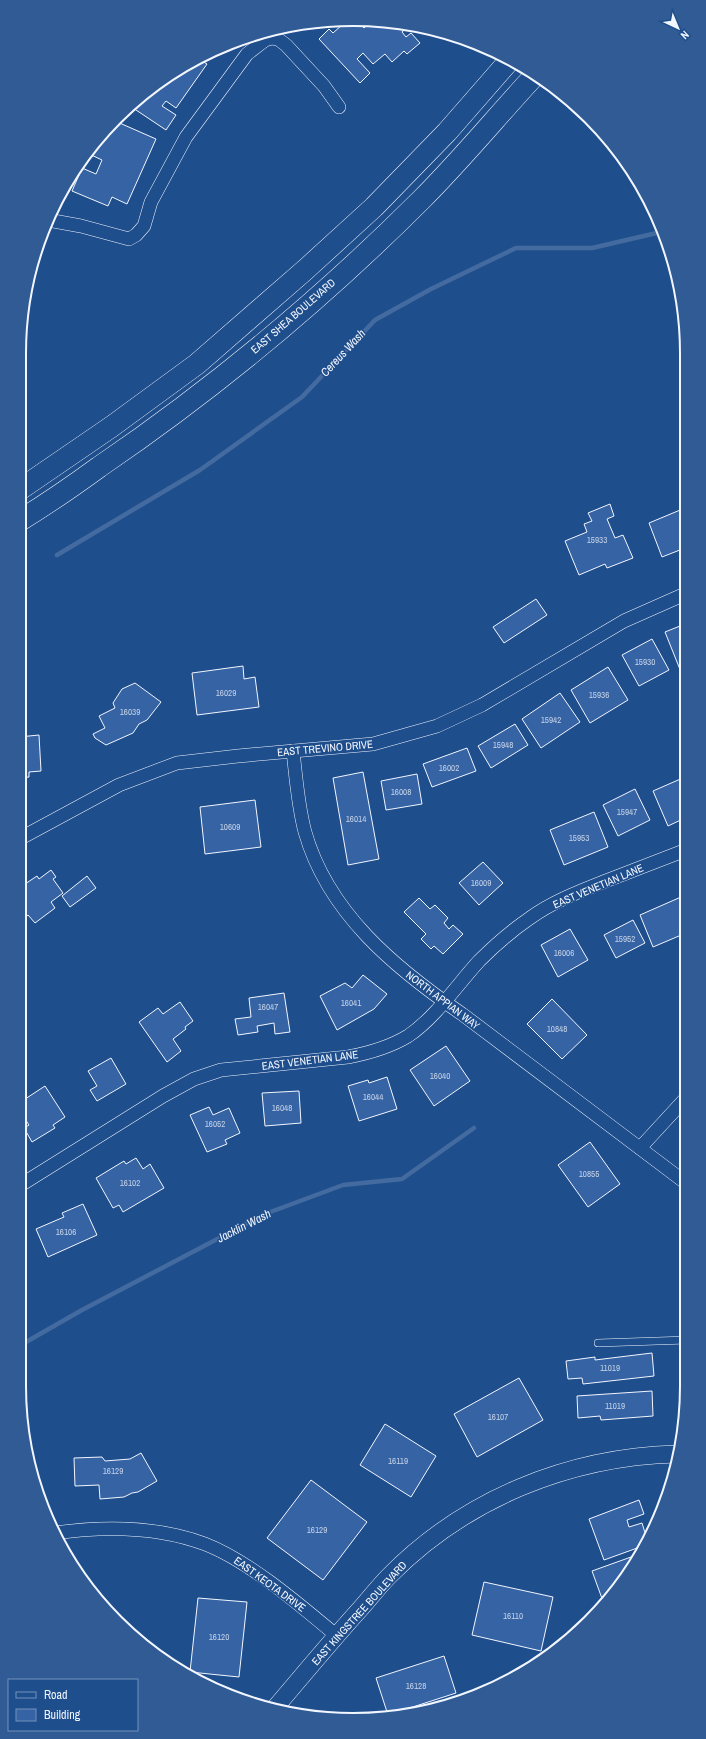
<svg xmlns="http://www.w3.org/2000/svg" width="706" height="1739" font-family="'Archivo Narrow',sans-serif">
  <rect width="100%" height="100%" fill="#1f4e8c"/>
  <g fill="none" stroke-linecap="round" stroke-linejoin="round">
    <g stroke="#446ba0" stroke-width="4.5">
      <polyline points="57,555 200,470 302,397 375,320 431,289 516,248 592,248 661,232"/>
      <polyline points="19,1346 82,1310 265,1214 343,1185 402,1179 474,1128"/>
    </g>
  </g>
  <g fill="#3563a3" stroke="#f2f6ff">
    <polygon points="339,20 357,21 364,28 372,21 396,22 410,25 402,32 406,37 411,33 420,43 407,54 404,51 392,62 385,54 373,64 363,53 357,59 370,73 360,83 319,39 329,29 333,33 343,24"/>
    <polygon points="198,58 207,64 176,108 166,101 162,106 176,115 166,130 130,106 149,88"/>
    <polygon points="115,121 156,139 127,204 112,197 108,206 72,191 82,168 96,174 102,160 87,153 102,133"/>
    <polygon points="610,504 614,516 607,519 615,538 623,535 633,558 607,568 605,564 579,575 565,541 587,532 584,524 592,521 588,513"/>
    <polygon points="685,508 685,548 662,557 649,523"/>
    <polygon points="536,599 547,615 504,643 493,627"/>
    <polygon points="685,624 685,676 683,677 665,632"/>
    <polygon points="652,639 669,670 639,686 622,655"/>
    <polygon points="243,666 244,679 255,677 259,707 197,715 192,673"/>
    <polygon points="608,667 628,700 590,723 571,690"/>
    <polygon points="135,683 161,702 147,720 139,724 133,733 106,745 95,738 93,734 105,728 99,716 115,708 113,703 122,689"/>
    <polygon points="560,693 580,722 541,748 522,719"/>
    <polygon points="515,724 528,745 491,768 478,746"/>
    <polygon points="39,735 41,771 29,772 29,777 19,778 19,737"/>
    <polygon points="467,748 476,771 432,787 423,764"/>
    <polygon points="363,772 379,859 348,865 333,778"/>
    <polygon points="417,774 422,804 386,810 381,781"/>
    <polygon points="685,777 685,818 668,826 653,791"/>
    <polygon points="635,789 650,820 618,836 603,805"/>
    <polygon points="255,800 261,847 205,854 200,807"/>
    <polygon points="594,812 608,847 564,865 550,830"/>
    <polygon points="483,862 503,883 479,905 459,883"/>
    <polygon points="51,870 56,877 53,879 63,893 51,902 55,908 35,923 28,915 19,922 19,888 37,876 39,879"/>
    <polygon points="87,876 96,888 70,907 62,896"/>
    <polygon points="681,897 686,909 686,933 653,947 640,915"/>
    <polygon points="419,898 430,909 435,905 448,918 444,923 449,929 453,925 463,934 443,954 434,946 431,949 421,939 426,934 404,912"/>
    <polygon points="633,920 645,943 616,958 604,935"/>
    <polygon points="570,929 588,960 558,977 541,945"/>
    <polygon points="363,975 387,994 374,1009 337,1030 320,996 345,983 352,988"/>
    <polygon points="284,993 290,1032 275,1034 274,1023 257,1026 258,1032 238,1035 235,1019 251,1017 249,998"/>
    <polygon points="552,999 587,1035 562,1059 527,1024"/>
    <polygon points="180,1002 193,1021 185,1027 186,1029 173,1039 181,1051 167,1062 139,1022 158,1008 163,1014"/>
    <polygon points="446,1046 470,1081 434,1106 410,1070"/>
    <polygon points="111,1058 126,1084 97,1101 90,1090 97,1086 88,1071"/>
    <polygon points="387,1077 397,1109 359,1121 348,1086 368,1080 369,1083"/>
    <polygon points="45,1086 65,1117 53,1125 55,1128 32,1142 24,1128 29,1125 19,1110 19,1103"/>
    <polygon points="299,1091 301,1123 265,1126 262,1093"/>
    <polygon points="209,1107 213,1115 229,1108 240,1133 225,1140 227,1144 207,1152 190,1115"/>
    <polygon points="590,1142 620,1184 588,1207 558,1165"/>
    <polygon points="136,1158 143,1169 150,1164 164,1188 123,1212 119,1205 113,1208 96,1178 124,1161 126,1164"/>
    <polygon points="83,1204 97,1235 48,1257 36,1229 64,1217 62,1213"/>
    <polygon points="19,1257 24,1257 21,1296 19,1296"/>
    <polygon points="652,1353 654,1376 583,1384 582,1378 568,1379 566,1361 595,1357 595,1360"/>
    <rect x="682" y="1355" width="5" height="16"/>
    <polygon points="519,1378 543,1420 477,1457 454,1414"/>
    <polygon points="652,1391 653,1416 601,1420 600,1416 578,1418 577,1396"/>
    <polygon points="385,1424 436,1456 411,1497 360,1465"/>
    <polygon points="141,1453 157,1481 138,1492 132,1493 124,1497 100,1499 99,1485 75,1486 74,1458 102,1457 105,1461 130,1459"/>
    <polygon points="311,1480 367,1522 323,1580 267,1538"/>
    <polygon points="639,1500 644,1514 627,1520 629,1527 642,1523 646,1536 640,1547 604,1560 589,1519"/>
    <polygon points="631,1557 633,1562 618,1590 604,1604 592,1571"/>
    <polygon points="484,1582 553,1597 541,1651 472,1635"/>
    <polygon points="198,1598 247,1602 239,1677 190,1672"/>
    <polygon points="444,1656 456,1693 388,1715 376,1678"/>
  </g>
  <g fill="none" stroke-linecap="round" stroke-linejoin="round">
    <g stroke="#f2f6ff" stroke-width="8">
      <polyline id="service" points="598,1343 687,1340"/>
    </g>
    <g stroke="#f2f6ff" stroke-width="14">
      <g id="minor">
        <polyline points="48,220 81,226 129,239 136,235 144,226 151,202 186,137 247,54 265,40 272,38 278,39 286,45 324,86 339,107"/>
        <path d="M 293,751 C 296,778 298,806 305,832 C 328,913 395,968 462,1014 L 686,1183"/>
        <polyline points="19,839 119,785 177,763 238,756 373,744 437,726 482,705 624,621 685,594"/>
        <polyline points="640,1148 686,1098"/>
        <path d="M 19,1186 L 163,1096 L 194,1079 L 221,1070 L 348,1057 C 369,1053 390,1047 408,1036 C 435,1018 457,985 479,961 C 495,945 511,931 530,918 C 552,902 578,892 603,882 C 631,871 658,861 686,850"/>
        <path d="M 54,1533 C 104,1526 157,1526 205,1544 C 249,1561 300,1605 337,1636"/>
      </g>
    </g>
    <g stroke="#f2f6ff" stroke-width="18">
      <path id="tertiary" d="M 274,1709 C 303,1675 331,1641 361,1608 C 370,1598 379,1586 389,1576 C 465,1499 568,1457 676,1454"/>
    </g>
    <g stroke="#f2f6ff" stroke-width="22">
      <g id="primary">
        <polyline points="19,490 111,427 197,364 305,270 374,207 447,132 509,61"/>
        <path d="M 19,521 C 47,504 73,486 99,467 C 215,388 323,298 422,199 C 462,159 498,115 536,74"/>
      </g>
    </g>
    <use href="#service" stroke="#1f4e8c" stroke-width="7"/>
    <use href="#minor" stroke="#1f4e8c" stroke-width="13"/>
    <use href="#tertiary" stroke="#1f4e8c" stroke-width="17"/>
    <use href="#primary" stroke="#1f4e8c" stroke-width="21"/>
  </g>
  <g text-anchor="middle" stroke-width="3" stroke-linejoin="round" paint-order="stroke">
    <g font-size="9" fill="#c3d1e8">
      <text x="597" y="543">15933</text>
      <text x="645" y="665">15930</text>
      <text x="226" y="696">16029</text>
      <text x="599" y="698">15936</text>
      <text x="130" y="715">16039</text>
      <text x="551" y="723">15942</text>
      <text x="503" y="748">15948</text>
      <text x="449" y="771">16002</text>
      <text x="401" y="795">16008</text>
      <text x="627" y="815">15947</text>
      <text x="356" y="822">16014</text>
      <text x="230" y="830">10609</text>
      <text x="579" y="841">15953</text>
      <text x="481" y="886">16009</text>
      <text x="625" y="942">15952</text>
      <text x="564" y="956">16006</text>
      <text x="351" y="1006">16041</text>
      <text x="268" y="1010">16047</text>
      <text x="557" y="1032">10848</text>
      <text x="440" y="1079">16040</text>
      <text x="373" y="1100">16044</text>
      <text x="282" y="1111">16048</text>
      <text x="215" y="1127">16052</text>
      <text x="589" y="1177">10855</text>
      <text x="130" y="1186">16102</text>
      <text x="66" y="1235">16106</text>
      <text x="610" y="1371">11019</text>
      <text x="615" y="1409">11019</text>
      <text x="498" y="1420">16107</text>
      <text x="398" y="1464">16119</text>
      <text x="113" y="1474">16129</text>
      <text x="317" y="1533">16129</text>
      <text x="513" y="1619">16110</text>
      <text x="219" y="1640">16120</text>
      <text x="416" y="1689">16128</text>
    </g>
    <g font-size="11" fill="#f2f6ff" stroke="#1f4e8c">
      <text transform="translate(293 316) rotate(-41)" y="4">EAST SHEA BOULEVARD</text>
      <text transform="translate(325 748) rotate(-5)" y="4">EAST TREVINO DRIVE</text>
      <text transform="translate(598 886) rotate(-23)" y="4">EAST VENETIAN LANE</text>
      <text transform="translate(443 1000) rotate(37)" y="4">NORTH APPIAN WAY</text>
      <text transform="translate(310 1060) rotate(-7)" y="4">EAST VENETIAN LANE</text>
      <text transform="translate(270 1584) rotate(36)" y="4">EAST KEOTA DRIVE</text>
      <text transform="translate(359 1613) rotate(-48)" y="4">EAST KINGSTREE BOULEVARD</text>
    </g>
    <g font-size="12" font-style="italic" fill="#f2f6ff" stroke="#1f4e8c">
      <text transform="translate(343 353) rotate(-47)" y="4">Cereus Wash</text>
      <text transform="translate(244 1226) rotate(-27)" y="4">Jacklin Wash</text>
    </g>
  </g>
  <path d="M0 0H706V1739H0ZM353 26H353A327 327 0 0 1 680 353V1386A327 327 0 0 1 353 1713H353A327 327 0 0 1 26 1386V353A327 327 0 0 1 353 26Z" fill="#305b95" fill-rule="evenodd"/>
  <path fill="none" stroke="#f2f6ff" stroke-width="2" d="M353 26H353A327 327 0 0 1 680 353V1386A327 327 0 0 1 353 1713H353A327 327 0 0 1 26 1386V353A327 327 0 0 1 353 26Z"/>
  <rect x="8" y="1679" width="130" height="52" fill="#1f4e8c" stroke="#7391ba"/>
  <rect x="16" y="1692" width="20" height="6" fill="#1f4e8c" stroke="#7391ba"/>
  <text x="44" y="1699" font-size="12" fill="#f2f6ff">Road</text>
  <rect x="16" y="1709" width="20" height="12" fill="#3563a3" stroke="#7391ba"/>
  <text x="44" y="1719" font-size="12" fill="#f2f6ff">Building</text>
  <g transform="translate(678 28) rotate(136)" stroke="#1f4e8c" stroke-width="3" paint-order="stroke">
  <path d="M0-3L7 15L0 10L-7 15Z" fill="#f2f6ff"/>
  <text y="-6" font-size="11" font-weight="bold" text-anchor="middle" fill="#f2f6ff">N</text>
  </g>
</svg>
